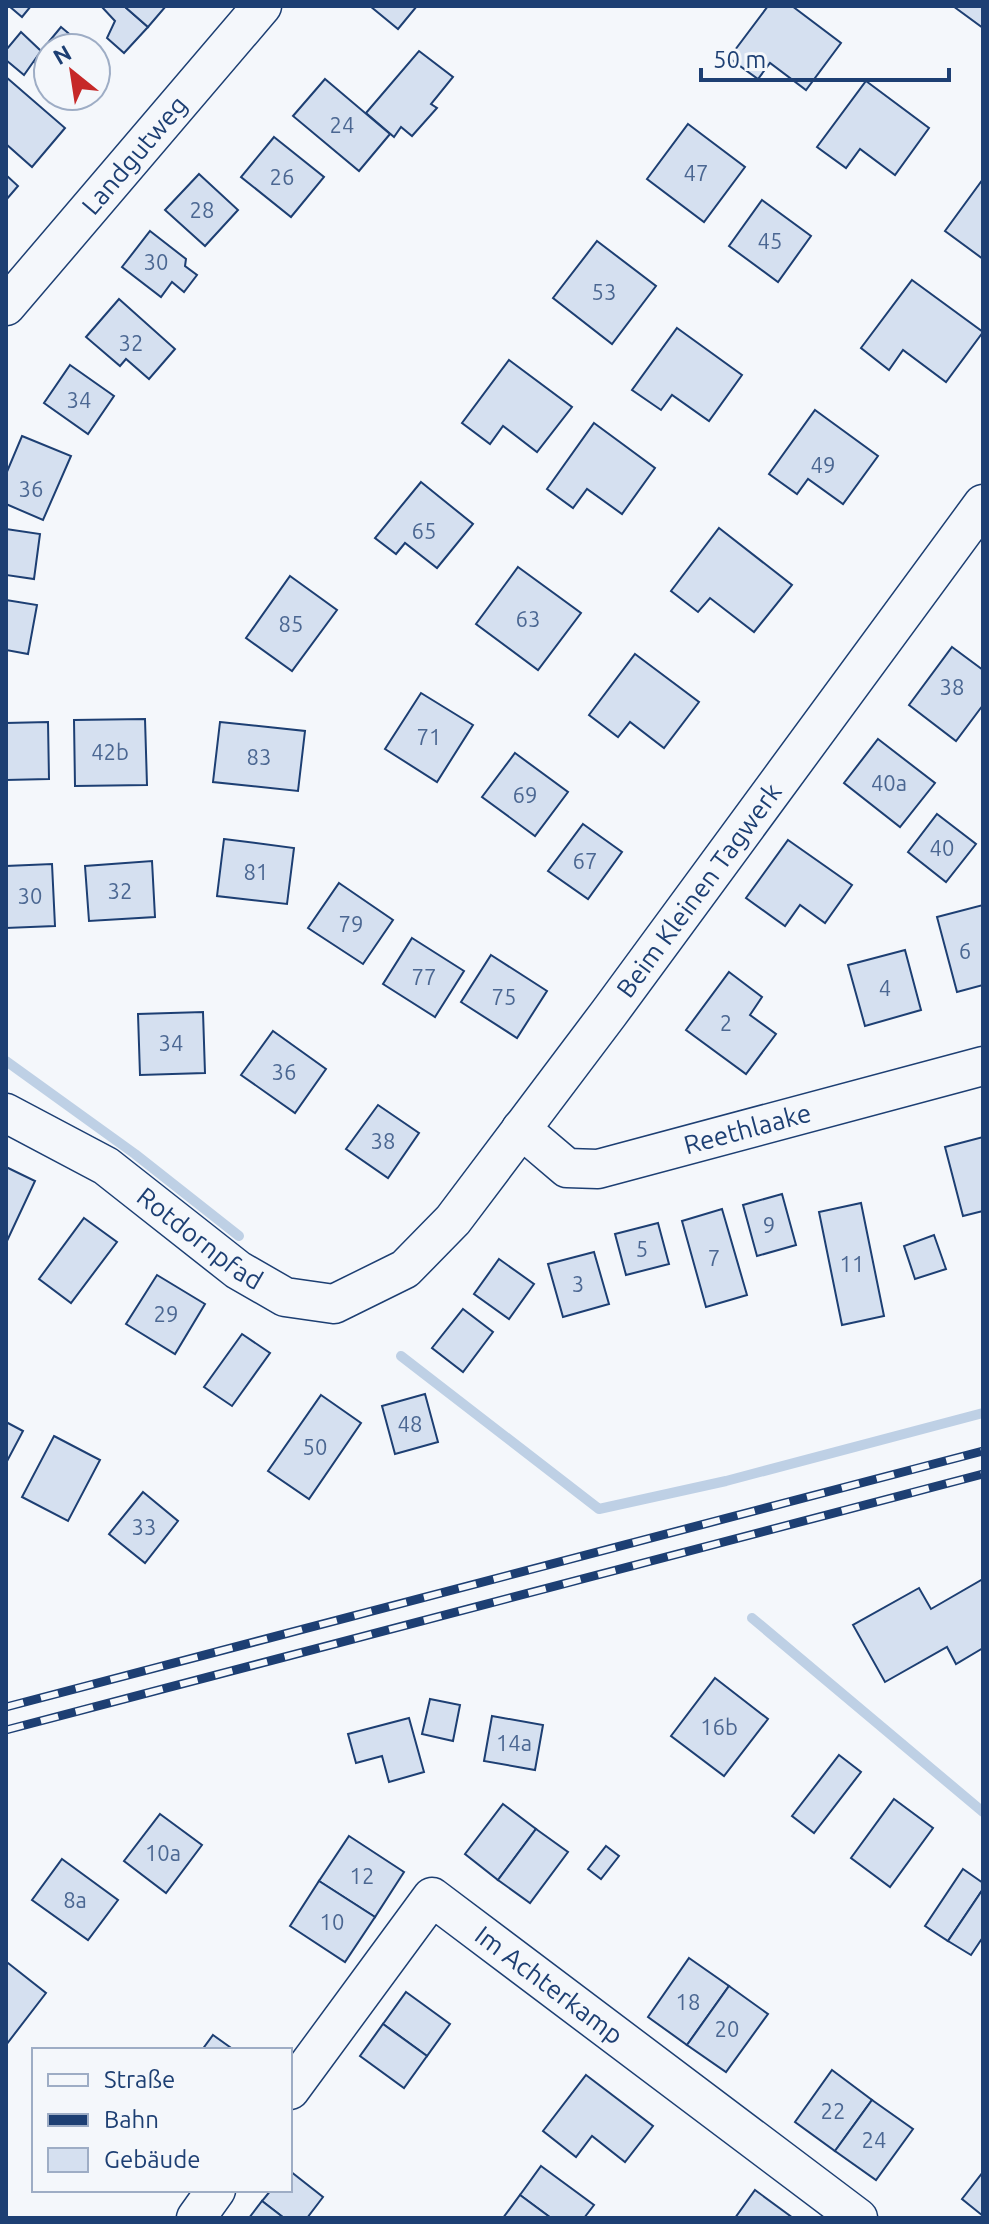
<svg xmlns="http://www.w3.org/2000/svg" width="989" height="2224" font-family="Ubuntu,sans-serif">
  <rect width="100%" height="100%" fill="#f4f7fb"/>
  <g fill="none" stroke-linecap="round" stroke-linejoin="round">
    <g stroke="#bed0e5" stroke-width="10">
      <polyline points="6,1061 135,1154 239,1236"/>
      <polyline points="401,1356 599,1509 726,1481 983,1413"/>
      <polyline points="752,1618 983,1812"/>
    </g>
  </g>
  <g fill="#d5e0f0" stroke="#1d3f73" stroke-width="2">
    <polygon points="9,6 31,6 22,17"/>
    <polygon points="101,6 124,6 148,27 124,53 107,38 115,21"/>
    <polygon points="124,6 166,6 148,27"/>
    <polygon points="370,6 417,6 398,29"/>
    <polygon points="768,6 792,6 841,43 806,90 770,63 758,79 729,58"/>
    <polygon points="953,6 983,6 983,28"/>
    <polygon points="61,27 86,48 48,48 48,74 33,61"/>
    <polygon points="21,32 41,51 24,75 6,60 6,50"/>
    <polygon points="419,51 453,77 431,104 437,108 412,136 401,127 394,137 366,113"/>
    <polygon points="6,77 65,128 32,167 6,144"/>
    <polygon points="325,79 390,134 359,171 293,116"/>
    <polygon points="866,81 929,128 895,175 860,149 846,168 817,147"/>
    <polygon points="688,124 745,167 704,222 647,179"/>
    <polygon points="274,137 324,177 291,217 241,177"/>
    <polygon points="199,174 238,210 205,246 165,210"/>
    <polygon points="6,175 18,186 6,200"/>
    <polygon points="983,179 983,259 945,231"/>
    <polygon points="762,200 811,236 778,282 729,246"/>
    <polygon points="150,231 186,259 185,266 197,275 184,292 172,282 161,297 122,267"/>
    <polygon points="597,241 656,286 612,344 553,298"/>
    <polygon points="912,280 983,332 946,382 903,350 889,370 861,348"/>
    <polygon points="119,299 175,349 149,379 126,359 120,366 86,337"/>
    <polygon points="677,328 742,375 709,421 672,395 661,410 632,390"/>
    <polygon points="509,360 572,407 537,452 503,426 490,444 462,423"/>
    <polygon points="70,365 114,396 88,434 44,403"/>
    <polygon points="815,410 878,456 843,504 808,479 797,494 769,474"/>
    <polygon points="594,423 655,468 622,514 587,489 573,508 547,489"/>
    <polygon points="22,436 71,456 43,520 6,504 6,474"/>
    <polygon points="421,482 473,524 437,568 405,543 396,554 375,538"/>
    <polygon points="719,528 792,585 754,632 710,598 698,612 671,591"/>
    <polygon points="6,529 40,534 34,579 6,575"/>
    <polygon points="518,567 581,613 538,670 476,624"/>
    <polygon points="290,576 337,610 292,671 246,638"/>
    <polygon points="6,600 37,605 28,654 6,650"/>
    <polygon points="952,647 983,670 983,705 956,741 909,705"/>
    <polygon points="635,654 699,702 664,748 630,722 618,737 589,715"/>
    <polygon points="421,693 473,725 437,782 385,749"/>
    <polygon points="145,719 147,785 75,786 74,720"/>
    <polygon points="48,722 49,779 6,780 6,723"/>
    <polygon points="220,722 305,731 298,791 213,782"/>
    <polygon points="878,739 935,783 900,827 844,783"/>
    <polygon points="515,753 568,792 535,836 482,797"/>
    <polygon points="937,814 976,844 946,882 908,852"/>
    <polygon points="583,824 622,852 588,899 548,871"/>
    <polygon points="224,839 294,848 287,904 217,896"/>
    <polygon points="788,840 852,885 825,923 800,905 785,926 746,898"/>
    <polygon points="152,861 155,917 89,921 85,866"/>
    <polygon points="52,864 55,926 6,928 6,866"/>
    <polygon points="339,883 393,920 363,964 308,928"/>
    <polygon points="983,905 983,985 957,992 937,917"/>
    <polygon points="412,938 464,971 435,1017 383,984"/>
    <polygon points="905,950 921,1010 865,1026 848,965"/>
    <polygon points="491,955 547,991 517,1038 461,1002"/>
    <polygon points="729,972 762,997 750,1015 776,1034 746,1074 686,1030"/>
    <polygon points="203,1012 205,1073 140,1075 138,1014"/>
    <polygon points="273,1031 326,1069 295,1113 241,1075"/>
    <polygon points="378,1105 419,1133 388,1178 346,1149"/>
    <polygon points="983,1137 983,1211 963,1216 945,1147"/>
    <polygon points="6,1167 35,1181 6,1243"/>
    <polygon points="782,1194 796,1245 757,1256 743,1205"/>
    <polygon points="861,1203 884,1316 842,1325 819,1212"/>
    <polygon points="722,1209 747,1295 706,1307 682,1221"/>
    <polygon points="84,1218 117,1242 71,1303 39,1279"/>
    <polygon points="658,1223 669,1264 626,1275 615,1234"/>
    <polygon points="934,1235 946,1269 915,1279 904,1246"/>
    <polygon points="594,1252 609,1304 563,1317 548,1264"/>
    <polygon points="499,1259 534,1284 509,1319 474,1294"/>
    <polygon points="157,1275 205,1304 175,1354 126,1324"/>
    <polygon points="463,1309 493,1332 463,1372 432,1348"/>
    <polygon points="242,1334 270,1353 232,1406 204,1387"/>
    <polygon points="425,1394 438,1442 395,1454 382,1406"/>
    <polygon points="321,1395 361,1423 309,1499 268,1471"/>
    <polygon points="6,1422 23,1431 6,1463"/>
    <polygon points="54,1436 100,1460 68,1521 22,1497"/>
    <polygon points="143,1492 178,1521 145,1563 109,1534"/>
    <polygon points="983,1579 983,1648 956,1664 947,1647 885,1682 853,1625 919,1588 931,1609"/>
    <polygon points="715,1678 768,1719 724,1776 671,1736"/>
    <polygon points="430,1699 460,1705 453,1741 422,1734"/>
    <polygon points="492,1716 543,1725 535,1770 484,1761"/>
    <polygon points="409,1718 424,1772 389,1782 382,1756 356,1763 348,1734"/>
    <polygon points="839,1755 861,1772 814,1833 792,1816"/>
    <polygon points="894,1799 933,1828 890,1887 851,1858"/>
    <polygon points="503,1804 536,1829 498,1880 465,1854"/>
    <polygon points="160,1814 202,1845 166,1893 124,1861"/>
    <polygon points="536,1829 568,1852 530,1903 498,1880"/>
    <polygon points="349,1836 404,1872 375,1917 319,1881"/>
    <polygon points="606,1846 619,1856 601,1879 588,1869"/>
    <polygon points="62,1859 118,1900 88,1940 32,1900"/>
    <polygon points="963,1869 983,1883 983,1889 948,1941 925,1926"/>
    <polygon points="319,1881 375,1917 345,1962 290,1926"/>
    <polygon points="983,1889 983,1937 971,1955 948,1941"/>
    <polygon points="689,1958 729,1986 687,2045 648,2017"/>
    <polygon points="8,1963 46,1993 6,2045 6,1965"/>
    <polygon points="729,1986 768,2014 726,2072 687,2045"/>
    <polygon points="406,1992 450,2024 427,2056 383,2024"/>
    <polygon points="383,2024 427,2056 404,2088 360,2056"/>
    <polygon points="213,2035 234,2050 202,2050"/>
    <polygon points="832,2070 872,2100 835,2151 795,2122"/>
    <polygon points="586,2075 653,2126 625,2162 592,2136 576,2157 543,2131"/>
    <polygon points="872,2100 913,2129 876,2180 835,2151"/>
    <polygon points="541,2166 594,2205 584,2218 551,2218 520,2195"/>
    <polygon points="290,2171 323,2197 307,2218 284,2218 262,2201 271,2190 290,2190"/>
    <polygon points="983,2172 983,2216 962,2199"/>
    <polygon points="755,2190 793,2218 735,2218"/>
    <polygon points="520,2195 551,2218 503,2218"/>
    <polygon points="262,2201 284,2218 249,2218"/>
  </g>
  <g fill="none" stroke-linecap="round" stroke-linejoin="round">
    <g stroke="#1d3f73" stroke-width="41">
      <g id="minor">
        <path id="s1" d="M 6,306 L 262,6"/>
        <path id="s2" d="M 6,1113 L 106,1166 L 238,1270 L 285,1297 L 334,1304 L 405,1269 L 453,1220 L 609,1013 L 983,504"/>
        <path id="s3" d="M 521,1129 L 567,1168 L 598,1169 L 983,1066"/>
        <path id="s4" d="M 290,2090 L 432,1897 L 858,2218"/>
        <polyline points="196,2218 216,2190"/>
      </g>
    </g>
    <use href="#minor" stroke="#f4f7fb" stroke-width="38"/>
    <g stroke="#1d3f73" stroke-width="9">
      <g id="rail">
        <polyline points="6,1707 983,1451"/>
        <polyline points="6,1730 983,1474"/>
      </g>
    </g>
    <use href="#rail" stroke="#f4f7fb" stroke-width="6" stroke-dasharray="18" stroke-linecap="butt"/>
  </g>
  <g text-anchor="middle" stroke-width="6" stroke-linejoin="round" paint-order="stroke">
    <g font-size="22" fill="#4b6792">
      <text x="342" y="133">24</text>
      <text x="696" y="181">47</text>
      <text x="282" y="185">26</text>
      <text x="202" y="218">28</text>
      <text x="770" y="249">45</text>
      <text x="156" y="270">30</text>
      <text x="604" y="300">53</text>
      <text x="131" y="351">32</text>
      <text x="79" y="408">34</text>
      <text x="823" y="473">49</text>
      <text x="31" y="497">36</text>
      <text x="424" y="539">65</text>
      <text x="528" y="627">63</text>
      <text x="291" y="632">85</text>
      <text x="952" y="695">38</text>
      <text x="429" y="745">71</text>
      <text x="110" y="760">42b</text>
      <text x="259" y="765">83</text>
      <text x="889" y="791">40a</text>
      <text x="525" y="803">69</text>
      <text x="942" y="856">40</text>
      <text x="585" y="869">67</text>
      <text x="256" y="880">81</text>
      <text x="120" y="899">32</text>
      <text x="30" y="904">30</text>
      <text x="351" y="932">79</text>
      <text x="965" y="959">6</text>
      <text x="424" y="985">77</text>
      <text x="885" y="996">4</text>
      <text x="504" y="1005">75</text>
      <text x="726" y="1031">2</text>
      <text x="171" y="1051">34</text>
      <text x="284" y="1080">36</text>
      <text x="383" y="1149">38</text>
      <text x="769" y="1233">9</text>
      <text x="642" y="1257">5</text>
      <text x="714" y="1266">7</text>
      <text x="852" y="1272">11</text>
      <text x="578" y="1292">3</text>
      <text x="166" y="1322">29</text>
      <text x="410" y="1432">48</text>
      <text x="315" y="1455">50</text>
      <text x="144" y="1535">33</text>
      <text x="719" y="1735">16b</text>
      <text x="514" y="1751">14a</text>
      <text x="163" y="1861">10a</text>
      <text x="362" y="1884">12</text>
      <text x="75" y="1908">8a</text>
      <text x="332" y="1930">10</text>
      <text x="688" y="2010">18</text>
      <text x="727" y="2037">20</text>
      <text x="833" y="2119">22</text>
      <text x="874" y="2148">24</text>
    </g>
    <g font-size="26" fill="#1d3f73" stroke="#f4f7fb">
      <text dy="9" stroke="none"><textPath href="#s1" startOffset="198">Landgutweg</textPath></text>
      <text dy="9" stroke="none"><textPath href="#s2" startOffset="944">Beim Kleinen Tagwerk</textPath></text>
      <text dy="9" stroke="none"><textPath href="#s3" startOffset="246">Reethlaake</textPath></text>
      <text dy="9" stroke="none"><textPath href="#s2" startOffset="232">Rotdornpfad</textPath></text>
      <text dy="9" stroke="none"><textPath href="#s4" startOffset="386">Im Achterkamp</textPath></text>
    </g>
  </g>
  <rect width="989" height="2224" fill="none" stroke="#1d3f73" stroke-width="16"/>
  <rect x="32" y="2048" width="260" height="144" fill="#f4f7fb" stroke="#9eadc5" stroke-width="2"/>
  <rect x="48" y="2074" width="40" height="12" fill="#f4f7fb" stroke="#9eadc5" stroke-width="2"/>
  <text x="104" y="2088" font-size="24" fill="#1d3f73">Straße</text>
  <rect x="48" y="2114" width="40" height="12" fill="#1d3f73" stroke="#9eadc5" stroke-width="2"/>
  <text x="104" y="2128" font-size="24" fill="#1d3f73">Bahn</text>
  <rect x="48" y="2148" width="40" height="24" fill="#d5e0f0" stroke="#9eadc5" stroke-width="2"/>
  <text x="104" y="2168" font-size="24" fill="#1d3f73">Gebäude</text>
  <g transform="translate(72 72) rotate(330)"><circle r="38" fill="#f4f7fb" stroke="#9eadc5" stroke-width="2"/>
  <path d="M0-6L14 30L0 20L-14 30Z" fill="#c62828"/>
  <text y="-12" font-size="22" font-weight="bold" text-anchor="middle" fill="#1d3f73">N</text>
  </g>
  <path d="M701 68v12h248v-12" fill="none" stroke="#1d3f73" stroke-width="4"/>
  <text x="713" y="68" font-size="24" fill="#1d3f73" stroke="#f4f7fb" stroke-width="6" paint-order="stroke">50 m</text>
</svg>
